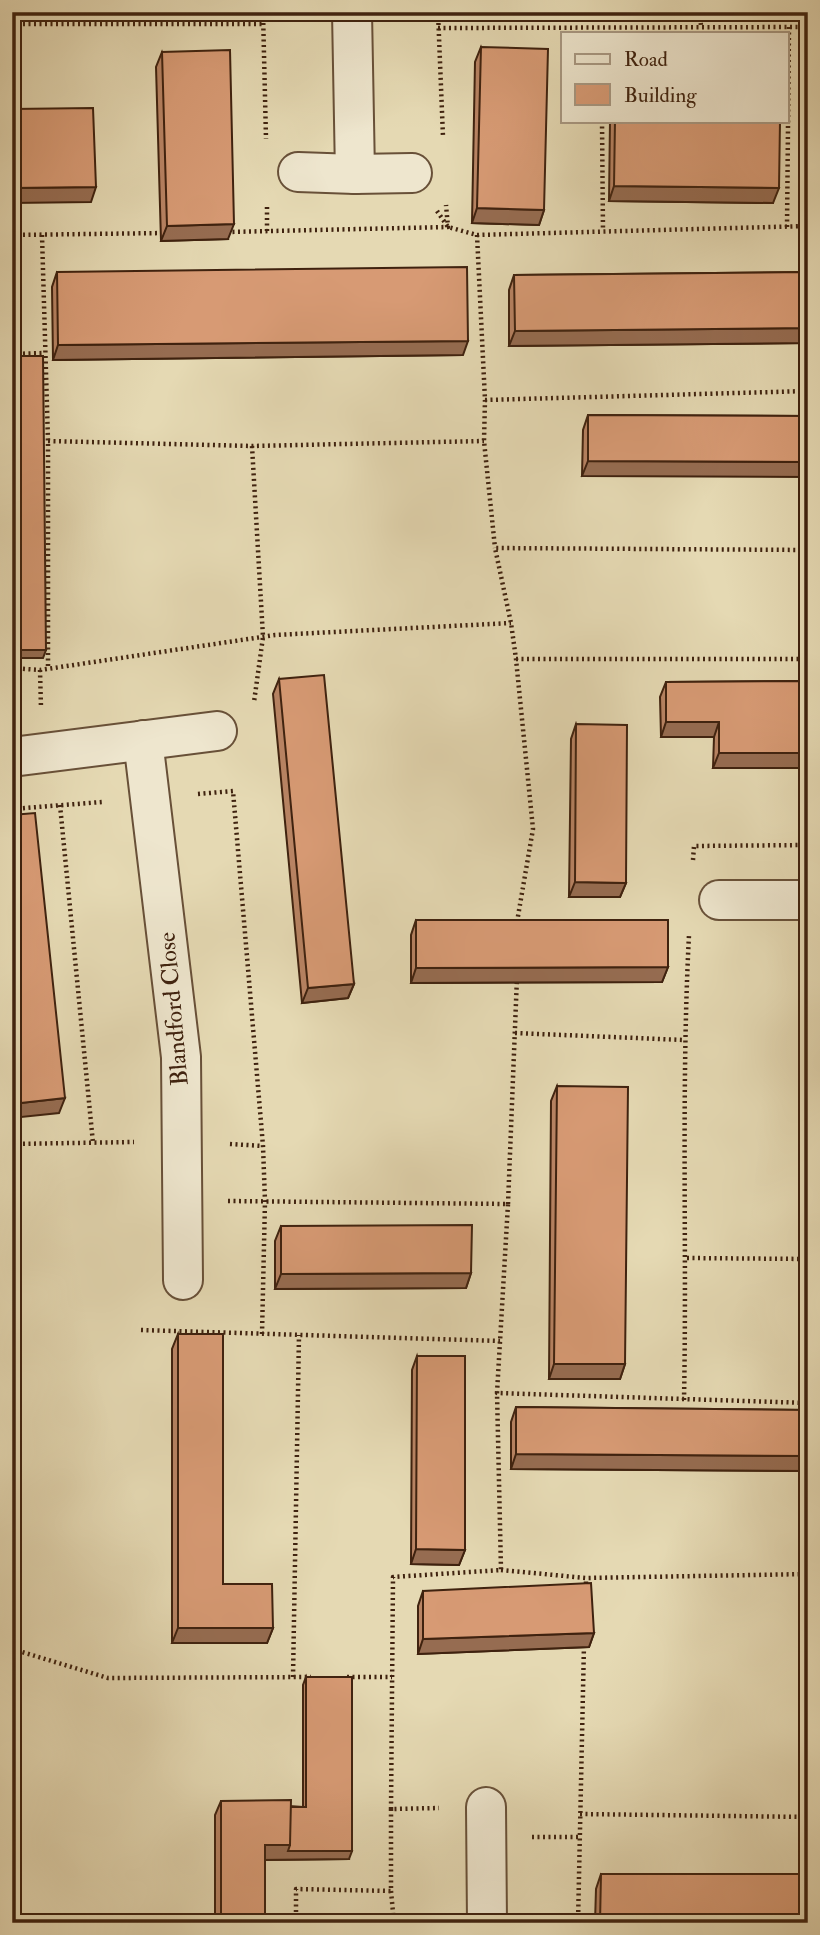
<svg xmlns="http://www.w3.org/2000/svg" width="820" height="1935" font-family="'IM FELL Double Pica',serif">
  <rect width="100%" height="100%" fill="#e5d9b3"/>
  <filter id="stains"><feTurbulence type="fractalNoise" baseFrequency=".00286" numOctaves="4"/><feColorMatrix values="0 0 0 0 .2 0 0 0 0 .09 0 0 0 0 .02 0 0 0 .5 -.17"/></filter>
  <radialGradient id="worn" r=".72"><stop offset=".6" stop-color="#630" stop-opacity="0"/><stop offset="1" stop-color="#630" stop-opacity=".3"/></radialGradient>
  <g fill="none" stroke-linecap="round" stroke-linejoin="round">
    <g stroke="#685038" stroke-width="42">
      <g id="street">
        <polyline points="352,12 355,174"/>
        <polyline points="298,172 355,174 412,173"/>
        <polyline points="143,740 181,1057 183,1280"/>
        <polyline points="12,757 217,731"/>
        <polyline points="719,900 808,900"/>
        <polyline points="486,1807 487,1923"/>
      </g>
    </g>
    <g stroke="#3f220f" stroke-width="4.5" stroke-dasharray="2 3.5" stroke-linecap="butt">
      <polyline points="263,12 266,139"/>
      <polyline points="438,12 443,137"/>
      <polyline points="700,12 701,27"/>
      <polyline points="12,24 264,24"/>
      <polyline points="438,28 808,27"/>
      <polyline points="602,121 603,231"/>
      <polyline points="267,207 267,231"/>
      <polyline points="437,211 448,227 477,235 485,400 484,441 495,548"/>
      <polyline points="787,227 789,27"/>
      <polyline points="227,232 448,227 446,205"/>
      <polyline points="12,235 165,233"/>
      <polyline points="42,235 48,441 48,669"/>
      <polyline points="477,235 808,226"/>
      <polyline points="12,354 45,353"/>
      <polyline points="485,400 808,391"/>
      <polyline points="48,441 252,446 484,441"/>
      <polyline points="252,446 263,637 254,702"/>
      <polyline points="516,659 808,659"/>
      <polyline points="12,668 40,670 275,635 511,623"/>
      <polyline points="40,670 41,708"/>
      <polyline points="198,794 233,791 263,1146 265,1201 262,1334"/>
      <polyline points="60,805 93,1143"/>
      <polyline points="12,809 102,802"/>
      <polyline points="693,860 694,846 808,845"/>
      <polyline points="517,922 533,829 516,659 511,623 495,548 808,550"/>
      <polyline points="515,1033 684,1040"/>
      <polyline points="12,1144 134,1142"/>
      <polyline points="230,1144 263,1146"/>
      <polyline points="228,1201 508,1204 497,1393 808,1403"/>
      <polyline points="508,1204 517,977"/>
      <polyline points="687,1258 808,1259"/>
      <polyline points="141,1330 500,1341"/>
      <path d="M 684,1400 C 687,1245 681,1090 689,935"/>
      <polyline points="501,1570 586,1578 808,1574"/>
      <polyline points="586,1589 586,1578"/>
      <polyline points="12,1649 108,1678 311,1677"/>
      <polyline points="293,1677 299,1335"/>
      <polyline points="347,1677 392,1677"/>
      <polyline points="391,1809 393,1577 501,1570 497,1393"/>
      <polyline points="580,1814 808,1817"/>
      <polyline points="532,1837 580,1837"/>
      <polyline points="391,1891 394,1923"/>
      <polyline points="296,1923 296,1889 391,1891 391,1809 439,1808"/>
      <polyline points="578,1923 584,1644"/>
    </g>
    <use href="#street" stroke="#eee6ce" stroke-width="38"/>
  </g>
  <g fill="#b98464" stroke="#3f220f" stroke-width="2">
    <polygon points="481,47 544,210 539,225 472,223 475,62"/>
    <polygon points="162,52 228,239 161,241 156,67"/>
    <polygon points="610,121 780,121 773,203 609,201"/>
    <polygon points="57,272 463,355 53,360 52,287"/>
    <polygon points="808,272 808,343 509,346 509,290 514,275"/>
    <polygon points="588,415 808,416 582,476 583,430"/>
    <polygon points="279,679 354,984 348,998 302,1003 273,694"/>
    <polygon points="808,681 808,768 713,768 714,737 661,737 660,697 666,682"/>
    <polygon points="576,724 626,883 620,897 569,897 571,739"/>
    <polygon points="416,920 668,967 662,982 411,983 411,935"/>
    <polygon points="557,1086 625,1364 620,1379 549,1379 551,1101"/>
    <polygon points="281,1226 471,1273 466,1288 275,1289 275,1241"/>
    <polygon points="178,1334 223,1584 273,1628 267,1643 172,1643 172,1349"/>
    <polygon points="417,1356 465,1550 459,1565 411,1564 412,1370"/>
    <polygon points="516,1407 808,1410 808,1471 511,1469 511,1422"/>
    <polygon points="423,1591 594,1633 589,1647 418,1654 418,1606"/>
    <polygon points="306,1677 349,1859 265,1860 265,1923 215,1923 215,1815 221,1801 303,1807 303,1685"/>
    <polygon points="601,1874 808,1923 595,1923 596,1889"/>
  </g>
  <g fill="#966c51" stroke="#3f220f" stroke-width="2">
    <polygon points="614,186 779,188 773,203 609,201"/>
    <polygon points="96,187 91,202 12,203 12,188"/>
    <polygon points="477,208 544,210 539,225 472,223"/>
    <polygon points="234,224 228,239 161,241 167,226"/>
    <polygon points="808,328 808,343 509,346 515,331"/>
    <polygon points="468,341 463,355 53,360 58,345"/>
    <polygon points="588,461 808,462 808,477 582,476"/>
    <polygon points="12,650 46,650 43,658 12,658"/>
    <polygon points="666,722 719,722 714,737 661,737"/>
    <polygon points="719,753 808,753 808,768 713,768"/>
    <polygon points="575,882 626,883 620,897 569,897"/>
    <polygon points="668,967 662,982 411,983 416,968"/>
    <polygon points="354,984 348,998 302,1003 308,988"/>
    <polygon points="65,1098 59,1113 12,1118 12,1104"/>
    <polygon points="471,1273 466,1288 275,1289 281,1274"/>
    <polygon points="554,1364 625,1364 620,1379 549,1379"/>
    <polygon points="516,1454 808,1456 808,1471 511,1469"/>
    <polygon points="416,1549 465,1550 459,1565 411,1564"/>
    <polygon points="12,1619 18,1619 15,1627 12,1627"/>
    <polygon points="178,1628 273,1628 267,1643 172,1643"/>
    <polygon points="594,1633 589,1647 418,1654 423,1639"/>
    <polygon points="265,1845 290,1845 352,1851 349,1859 259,1860"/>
  </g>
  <g fill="#d79a74" stroke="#3f220f" stroke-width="2">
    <polygon points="481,47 548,49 544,210 477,208"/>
    <polygon points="230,50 234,224 167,226 162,52"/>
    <polygon points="93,108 96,187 12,188 12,109"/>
    <polygon points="615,121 780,121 779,188 614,186"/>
    <polygon points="467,267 468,341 58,345 57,272"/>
    <polygon points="808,272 808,328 515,331 514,275"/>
    <polygon points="12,356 43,356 46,650 12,650"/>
    <polygon points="588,415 808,416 808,462 588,461"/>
    <polygon points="324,675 354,984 308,988 279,679"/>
    <polygon points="808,681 808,753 719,753 719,722 666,722 666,682"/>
    <polygon points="576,724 627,725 626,883 575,882"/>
    <polygon points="35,813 65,1098 12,1104 12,815"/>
    <polygon points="416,920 668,920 668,967 416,968"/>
    <polygon points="557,1086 628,1087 625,1364 554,1364"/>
    <polygon points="472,1225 471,1273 281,1274 281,1226"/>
    <polygon points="178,1334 223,1334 223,1584 272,1584 273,1628 178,1628"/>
    <polygon points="417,1356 465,1356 465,1550 416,1549"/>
    <polygon points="516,1407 808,1410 808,1456 516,1454"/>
    <polygon points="12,1495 16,1495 18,1619 12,1619"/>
    <polygon points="591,1583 594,1633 423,1639 423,1591"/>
    <polygon points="306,1677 352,1677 352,1851 288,1851 290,1845 290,1807 306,1807"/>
    <polygon points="291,1800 290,1845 265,1845 265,1923 221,1923 221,1801"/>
    <polygon points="601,1874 808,1874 808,1923 600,1923"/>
  </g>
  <g text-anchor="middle" stroke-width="5" stroke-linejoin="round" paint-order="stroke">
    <g font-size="24" fill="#3f220f" stroke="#eee6ce">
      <text transform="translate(173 1009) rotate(-95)" y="8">Blandford Close</text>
    </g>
  </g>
  <rect width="820" height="1935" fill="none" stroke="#e5d9b3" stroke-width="42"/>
  <rect x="14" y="14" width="792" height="1907" fill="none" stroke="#3f220f" stroke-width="3.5"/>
  <rect x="21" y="21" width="778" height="1893" fill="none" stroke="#3f220f" stroke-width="2"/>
  <rect x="561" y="32" width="228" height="91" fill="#eee6ce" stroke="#a89882" stroke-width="2"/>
  <rect x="575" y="54" width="35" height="10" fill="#eee6ce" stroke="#a89882" stroke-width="2"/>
  <text x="624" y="66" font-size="21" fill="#3f220f">Road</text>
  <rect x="575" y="84" width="35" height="21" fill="#d79a74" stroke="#a89882" stroke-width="2"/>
  <text x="624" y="102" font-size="21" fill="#3f220f">Building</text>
  <rect width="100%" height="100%" filter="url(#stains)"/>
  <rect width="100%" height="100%" fill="url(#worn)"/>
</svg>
